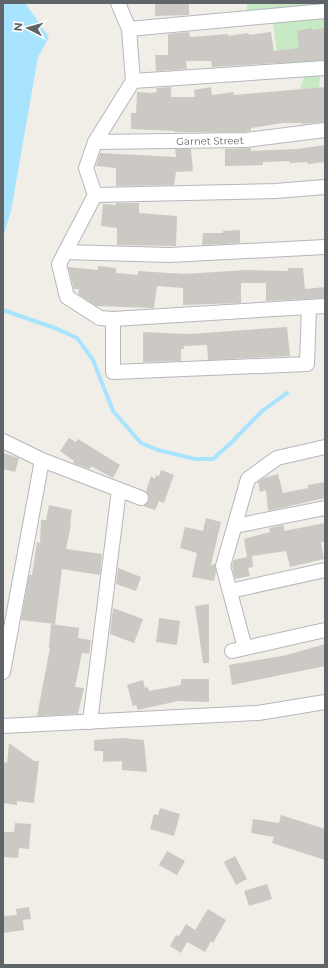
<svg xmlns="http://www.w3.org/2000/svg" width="328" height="968" font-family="Montserrat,sans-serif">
  <rect width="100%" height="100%" fill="#f1ede7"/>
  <polygon fill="#c7e9c3" points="247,3 325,3 325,71 320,77 319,88 300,89 307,69 279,71 272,16 247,18"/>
  <polygon fill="#a9e4ff" points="3,3 25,3 49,37 38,57 11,211 3,237"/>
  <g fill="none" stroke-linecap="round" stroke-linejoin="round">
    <polyline stroke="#a9e4ff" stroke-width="4" points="3,310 55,328 77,338 93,360 113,411 141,443 158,450 195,459 213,459 231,443 262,411 287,393"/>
  </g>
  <g fill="#ccc8c3">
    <polygon points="155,3 189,3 189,15 155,16"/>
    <polygon points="312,28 312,30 325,28 325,60 212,67 211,61 186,61 187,69 156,71 155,55 168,55 168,34 189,32 190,37 228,34 228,36 248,33 249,35 271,32 274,51 299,48 297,31"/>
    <polygon points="171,87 171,97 195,97 194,90 211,87 212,95 234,92 234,95 325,87 325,122 302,124 302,123 283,123 251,128 251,131 245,132 175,132 174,131 131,129 131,113 136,113 137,92 151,93 157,92 156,88"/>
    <polygon points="325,145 325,162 308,164 307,162 290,163 289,161 263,162 263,165 225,166 225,149 251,148 251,151 297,149"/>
    <polygon points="175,149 191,149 193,171 176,172 174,185 116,186 116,168 96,166 100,153 176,157"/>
    <polygon points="116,203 139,203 139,213 177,216 176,246 117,245 117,228 101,226 103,204 116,205"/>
    <polygon points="240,230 240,243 202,245 203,233 223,233 223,231"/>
    <polygon points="98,266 116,268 116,273 138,275 138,271 184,274 247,270 288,271 288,268 303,268 305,289 325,287 325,298 266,301 266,283 241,283 241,303 183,305 183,288 157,286 154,308 96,306 78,294 79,289 74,289 68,267 98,270"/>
    <polygon points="287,327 290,356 208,360 207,345 184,346 184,349 181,349 181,361 143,362 143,332 189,334"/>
    <polygon points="69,438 76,442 78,439 120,465 113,478 91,466 90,469 73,463 74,461 60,451"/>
    <polygon points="3,453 19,458 15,472 3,469"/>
    <polygon points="161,470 174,475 164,503 159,501 155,510 143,506 149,501 149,496 146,491 151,476 155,479 156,475 159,476"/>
    <polygon points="278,474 283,493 308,488 308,485 325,482 325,498 268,511 266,490 260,492 258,482 264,478"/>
    <polygon points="49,505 72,510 70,524 71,525 66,549 102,554 100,575 62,569 55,624 21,620 29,575 32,575 37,542 40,543 41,520 46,520"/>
    <polygon points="206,518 221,522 211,565 215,564 216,572 214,581 192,577 197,553 180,548 185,527 203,531"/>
    <polygon points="325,523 325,542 321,542 324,559 290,567 286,551 252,556 253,567 248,568 250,576 235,579 232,566 234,560 247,557 244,539 270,532 269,528 284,525 284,531"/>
    <polygon points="118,568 141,577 136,591 116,584"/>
    <polygon points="209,604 209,663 203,663 195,606"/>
    <polygon points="113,608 143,619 134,643 110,634"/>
    <polygon points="159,618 180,621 177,645 156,642"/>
    <polygon points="51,624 79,628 78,638 91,640 89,654 82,653 75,687 84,688 78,714 37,716 50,648 49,648"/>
    <polygon points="325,644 325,666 232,685 229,665 287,655"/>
    <polygon points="181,679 209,679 209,702 178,701 138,710 136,705 133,706 127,685 143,680 145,688 148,687 149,691 181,685"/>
    <polygon points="123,738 144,740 147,772 122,770 122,761 103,762 103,751 94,751 94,740"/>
    <polygon points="9,743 34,761 39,761 34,803 17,801 17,805 3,803 3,762 7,763"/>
    <polygon points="160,808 180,814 174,836 150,829 154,814 158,815"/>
    <polygon points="281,815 325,829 325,860 272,843 274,837 251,833 253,819 279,823"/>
    <polygon points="15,823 31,824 29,849 19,848 18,858 3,857 3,832 14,832"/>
    <polygon points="167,851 185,861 177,875 159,865"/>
    <polygon points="235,856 247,879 236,885 224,862"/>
    <polygon points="267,884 272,899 249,906 244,891"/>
    <polygon points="29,907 31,919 23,920 24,930 3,933 3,916 17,915 16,909"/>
    <polygon points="208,909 226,920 213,943 211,941 205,952 187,942 181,953 170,946 176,935 179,936 186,924 195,930"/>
  </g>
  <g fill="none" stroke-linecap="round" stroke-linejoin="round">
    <g stroke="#b4b8bc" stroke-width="16">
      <g id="minor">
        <polyline points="118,3 129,29 133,81 95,142 86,168 95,195 59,264 67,297 100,318 113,319 325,306"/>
        <polyline points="129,29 325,11"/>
        <polyline points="133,81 325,68"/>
        <path id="s1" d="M 95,142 L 246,140 L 325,130"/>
        <polyline points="95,195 275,191 325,187"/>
        <polyline points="65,252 169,255 325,247"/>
        <polyline points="113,319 113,372 307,364 309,307"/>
        <polyline points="3,441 42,460 141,498"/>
        <polyline points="235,526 325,508"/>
        <polyline points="230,591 325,570"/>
        <polyline points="245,648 223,566 248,479 277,458 325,447"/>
        <polyline points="232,651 325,630"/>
        <polyline points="3,672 42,460"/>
        <polyline points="90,722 119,490"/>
        <polyline points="3,726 258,713 325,702"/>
      </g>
    </g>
    <use href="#minor" stroke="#fff" stroke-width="14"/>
  </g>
  <g text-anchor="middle" stroke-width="3.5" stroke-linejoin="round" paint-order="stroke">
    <g font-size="10" fill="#5e6468" stroke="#fff">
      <text dy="4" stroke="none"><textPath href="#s1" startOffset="115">Garnet Street</textPath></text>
    </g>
  </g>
  <rect width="328" height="968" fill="none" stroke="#5e6468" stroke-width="8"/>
  <g transform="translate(28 28) rotate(276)" stroke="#ffffff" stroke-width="3" paint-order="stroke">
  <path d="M0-3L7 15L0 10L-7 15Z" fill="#5e6468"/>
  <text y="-6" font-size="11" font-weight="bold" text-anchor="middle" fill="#5e6468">N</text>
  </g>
</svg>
